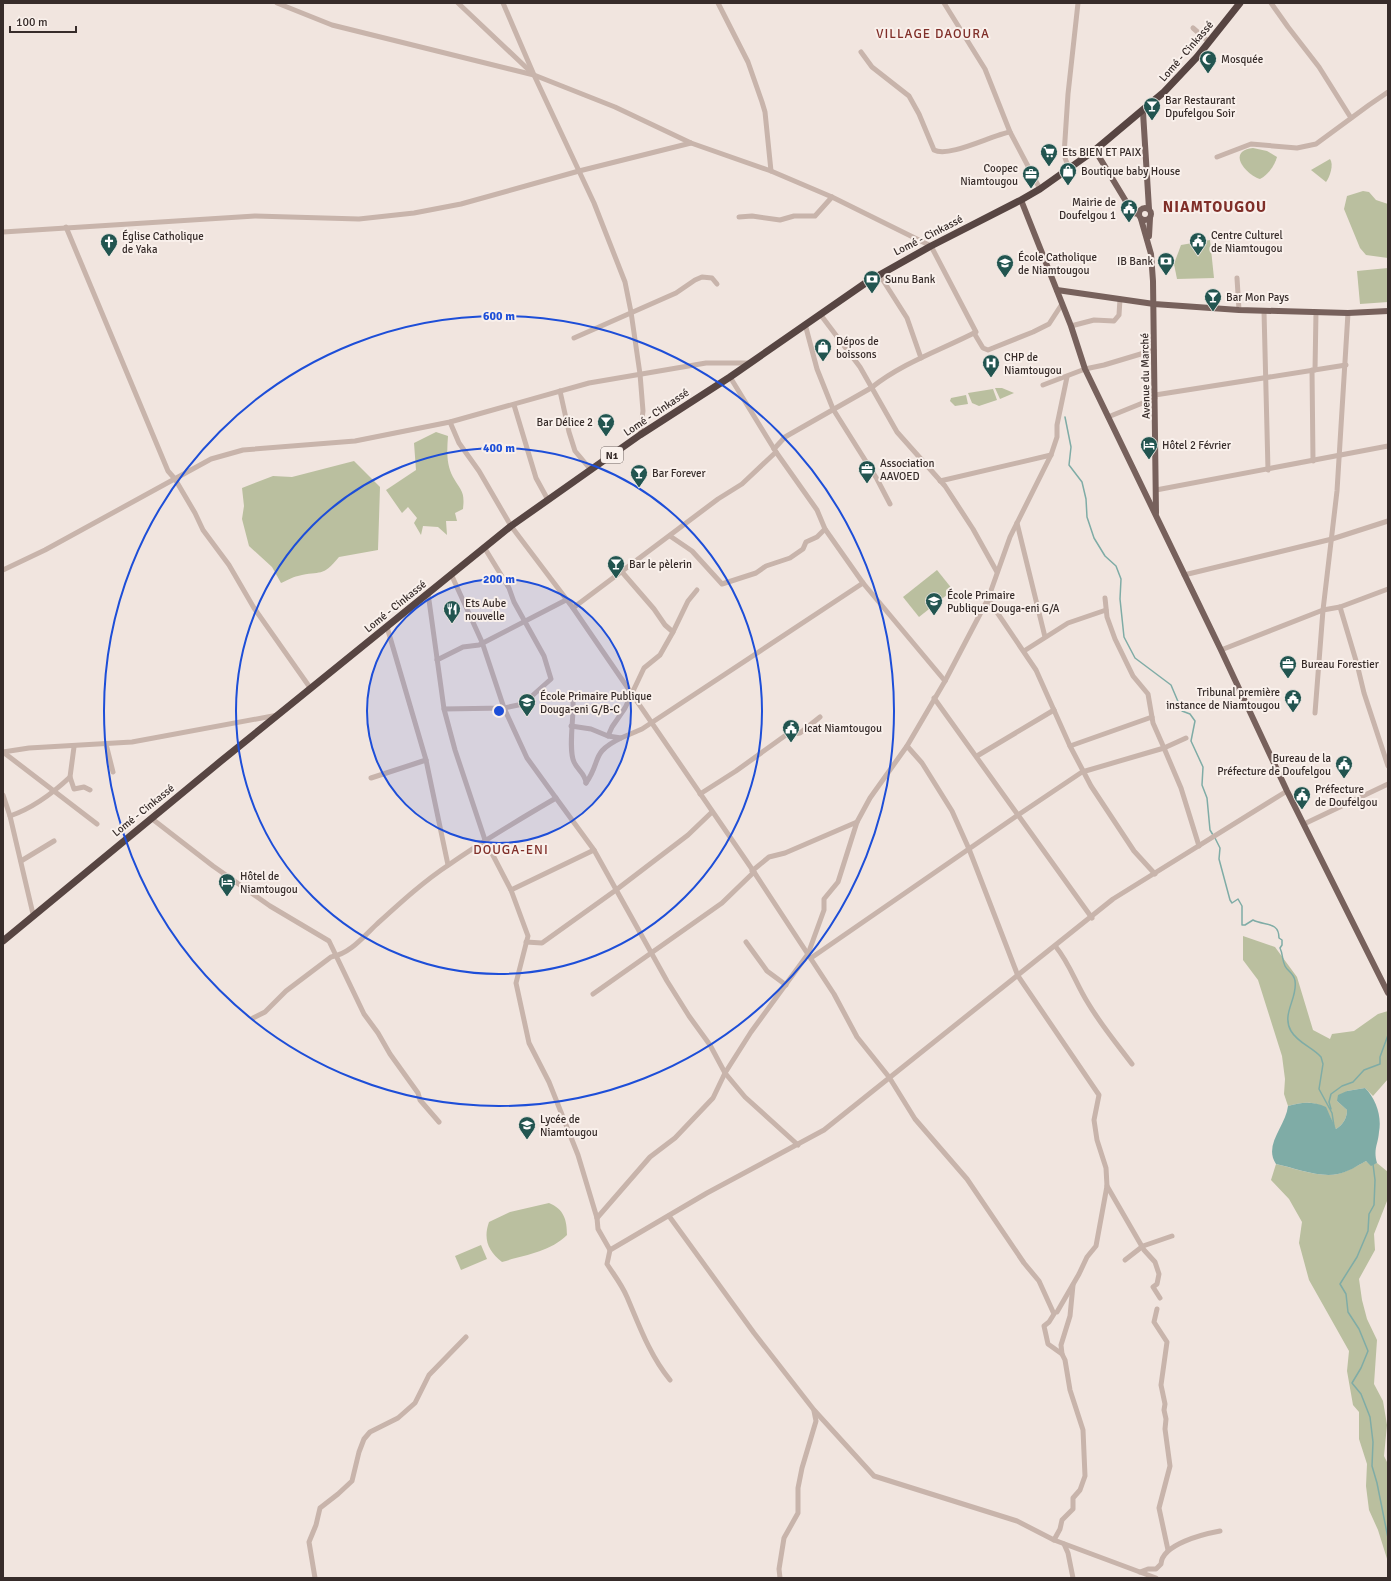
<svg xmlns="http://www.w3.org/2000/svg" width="1391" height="1581" font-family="Signika,sans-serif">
  <rect width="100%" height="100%" fill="#f1e5df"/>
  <g fill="#babf9f">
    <path d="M 1253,148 L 1267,151 L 1277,157 C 1275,165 1268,175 1260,179 C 1246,175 1226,151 1253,148 Z"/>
    <path d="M 1330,159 C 1334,164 1330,177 1326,182 L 1311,170 Z"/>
    <polygon points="1363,191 1369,192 1376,200 1388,204 1388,258 1366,255 1360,248 1344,209 1347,196"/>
    <polygon points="1210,240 1214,278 1177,279 1174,264 1181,245"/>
    <polygon points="1388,268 1388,302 1360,304 1357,271"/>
    <polygon points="995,388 1002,388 1014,393 1000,399"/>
    <polygon points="993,389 997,400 979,406 972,403 968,393"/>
    <polygon points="966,395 968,404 955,406 950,401 951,398"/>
    <path d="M 436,432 L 448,436 C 447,450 446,464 453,477 C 461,491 465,491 463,509 L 455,513 L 457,521 L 446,521 L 447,535 L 438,527 L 423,526 L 421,535 L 414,523 L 417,518 L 408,507 L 402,513 L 386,490 L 416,470 L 414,443 Z"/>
    <path d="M 354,461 L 380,487 L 378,550 L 339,557 C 322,578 321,570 298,576 C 292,577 286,581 281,583 L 272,567 L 249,546 L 242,519 L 244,506 L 242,488 L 273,476 L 292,477 Z"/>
    <polygon points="937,570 953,590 919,617 903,597"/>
    <path d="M 1243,936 L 1275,947 L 1297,977 L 1313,1030 L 1330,1039 L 1332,1034 L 1354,1031 L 1378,1014 L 1388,1011 L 1388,1079 L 1373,1096 L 1365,1088 L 1347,1091 L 1337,1101 L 1347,1110 C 1347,1118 1343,1125 1336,1129 C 1332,1124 1331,1116 1327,1111 C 1317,1100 1302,1102 1288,1106 L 1284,1094 L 1285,1079 L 1282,1056 L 1258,980 L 1243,960 Z"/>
    <path d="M 1366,1161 L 1371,1165 L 1377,1163 L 1388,1172 L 1387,1201 L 1374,1234 L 1375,1250 L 1359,1279 L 1362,1300 L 1367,1319 L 1377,1340 L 1374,1384 L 1383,1401 L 1387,1425 L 1384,1456 L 1388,1464 L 1388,1562 L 1378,1530 L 1369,1510 L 1366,1486 L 1367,1464 L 1359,1439 L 1359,1412 L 1353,1405 L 1347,1371 L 1349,1351 L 1309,1280 L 1299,1243 L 1302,1222 L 1289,1199 L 1271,1180 L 1276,1164 C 1294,1168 1319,1178 1338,1174 C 1348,1171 1357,1166 1366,1161 Z"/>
    <path d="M 549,1203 C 564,1209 567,1220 567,1235 C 550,1252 524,1255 502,1262 C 488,1251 483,1239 489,1222 L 510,1212 Z"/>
    <polygon points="481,1245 487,1259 461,1270 455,1256"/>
  </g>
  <path fill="#7faca6" d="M 1365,1088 C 1376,1099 1382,1116 1379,1132 C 1378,1145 1373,1149 1377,1163 L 1371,1166 L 1366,1161 C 1357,1166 1348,1172 1338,1174 C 1319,1178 1295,1168 1276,1164 C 1263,1145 1286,1126 1288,1106 C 1301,1102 1313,1101 1326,1107 L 1336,1129 C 1343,1125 1347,1118 1347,1110 L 1337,1101 L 1338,1095 L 1347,1091 Z"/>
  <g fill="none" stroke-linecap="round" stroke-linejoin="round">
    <g stroke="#7faca6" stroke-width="1.5">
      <polyline points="1065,417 1071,447 1069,465 1082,482 1086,499 1087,517 1094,538 1105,556 1116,566 1121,579 1120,599 1124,637 1135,658 1171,685 1182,711 1190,714 1195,721 1191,741 1203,767 1202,785 1207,798 1210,830 1213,835"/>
      <path d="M 1215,838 L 1220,848 L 1219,859 L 1230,900 L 1232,903 L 1238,899 L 1242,906 L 1242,925 L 1245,925 L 1253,920 C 1264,926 1279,921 1279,938 L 1282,940 L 1282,945 L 1280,948 C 1283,954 1282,960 1285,966 C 1288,972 1294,973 1295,981 C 1298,998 1281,1014 1291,1031 C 1298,1043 1312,1047 1321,1057 L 1323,1064 L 1319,1089 L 1332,1113 L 1334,1126"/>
      <polyline points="1331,1109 1329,1102 1331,1094 1342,1086 1353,1082 1364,1070 1380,1064 1380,1057 1388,1035"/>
      <polyline points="1373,1164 1375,1180 1374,1205 1369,1214 1368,1231 1357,1257 1340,1284 1346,1294 1348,1312 1359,1329 1368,1351 1361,1368 1352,1383 1361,1394 1370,1417 1373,1442 1372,1466 1377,1483 1388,1538"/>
    </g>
    <g stroke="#c8b4ab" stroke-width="5">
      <path d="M 277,3 L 332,25 L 534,75 L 615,107 L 691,143 L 771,171 L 832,197 L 931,246 L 976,332 C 941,350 902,363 871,388 L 785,437 L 774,449"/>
      <polyline points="458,3 532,73"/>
      <polyline points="503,3 534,75 594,203 625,282 631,312 640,374 643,411 640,435"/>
      <polyline points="718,3 748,62 762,102 765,112 771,171"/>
      <polyline points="944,3 985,69 1010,132 1040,189"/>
      <polyline points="1271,3 1288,27 1319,67 1351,118"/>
      <polyline points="1193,28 1209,42"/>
      <path d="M 861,52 L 872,67 L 909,96 L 919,114 L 934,150 C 949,158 992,135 1010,132"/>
      <polyline points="1217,157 1251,144 1297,148 1316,144 1369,105 1388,92"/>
      <polyline points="1069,169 1064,155 1068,94 1078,3"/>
      <polyline points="739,217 752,216 780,220 794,216 815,216 832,197"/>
      <polyline points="66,227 168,471 175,479 195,513 203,530 229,565 254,608 311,689"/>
      <polyline points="3,232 255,216 359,219 414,213 461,204 579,171 691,143"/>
      <polyline points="879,274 907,318 921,358"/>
      <polyline points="1237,278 1239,310"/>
      <polyline points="1264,311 1268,470"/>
      <polyline points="820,314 860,367 897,432 945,486 973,529 997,572"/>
      <polyline points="805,324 817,369 833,409 877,479 890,504"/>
      <polyline points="1071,326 1094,320 1114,321 1119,315 1120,299"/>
      <polyline points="974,333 983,348 988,350 1033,332 1049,324 1062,304"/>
      <polyline points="574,338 676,293 695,280 702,277 712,278 717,284"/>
      <polyline points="1312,370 1313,461"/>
      <polyline points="1315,370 1316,312"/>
      <polyline points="730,377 776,452 817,510 825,529 863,583 945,681"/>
      <polyline points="1043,385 1085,369 1104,365 1154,350"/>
      <polyline points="560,391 569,432 575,451 591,470"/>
      <polyline points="1155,395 1346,365"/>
      <polyline points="514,405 536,478 548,500"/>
      <polyline points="1108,417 1155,398"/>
      <polyline points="450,422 459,443 479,471 511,526 573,608 754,872 834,994 857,1037 889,1077 915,1119 967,1179 1024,1263 1039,1281 1054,1314 1049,1322 1044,1326 1048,1344 1062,1354 1065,1360 1070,1390 1083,1430 1085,1476 1080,1490 1073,1498 1073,1509 1062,1520 1060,1529 1054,1540"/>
      <polyline points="940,481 1051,455"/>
      <polyline points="1156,490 1388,446"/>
      <polyline points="1017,523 1045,637"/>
      <polyline points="670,536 692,551 722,584 756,573 766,566 790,558 803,549 806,542 817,537 825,529"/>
      <polyline points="3,570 45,550 211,459 243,450 355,441 450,422 589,383 706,363 749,363"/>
      <polyline points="622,572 654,609 665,625 673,632"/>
      <polyline points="1184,575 1332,539 1388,521"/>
      <polyline points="428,593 444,709 455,750 485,840 511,890 528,936 516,983 529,1043 549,1082 578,1155 597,1218 598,1229 610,1250"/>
      <polyline points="1105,598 1107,617 1115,639 1133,676 1148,694 1153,723 1164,748 1186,738"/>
      <polyline points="988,599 1036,670 1070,746 1091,786 1134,851 1155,874"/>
      <polyline points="1340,607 1357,664 1364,693 1388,766"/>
      <polyline points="573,608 718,499 742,484 776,452"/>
      <polyline points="387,627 426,760 448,865"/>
      <polyline points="1221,650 1323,610 1340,607 1388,589"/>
      <polyline points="1024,651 1068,623 1106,610"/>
      <polyline points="437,660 463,647 479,645 566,600"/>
      <path d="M 573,702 C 574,717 568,749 574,762 C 578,771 585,773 586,783"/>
      <polyline points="444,709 504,708 523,704 551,679 544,656 514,602 509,588 484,547"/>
      <polyline points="1315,713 1323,610 1337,491 1348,313"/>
      <polyline points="571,726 591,729 608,736 621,738 642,729 863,583"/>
      <polyline points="608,736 612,727 625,708 644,668 660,655 673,632 688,601 697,590"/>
      <polyline points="106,744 113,772"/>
      <polyline points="907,746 922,763 952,811 969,849 1018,976 1099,1095 1094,1120 1097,1140 1106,1168 1107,1186 1096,1246 1087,1257 1079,1274 1057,1312"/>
      <polyline points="1070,746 1152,717"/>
      <polyline points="74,747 70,777 74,789 84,787 90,790"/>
      <polyline points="3,752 29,748 132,742 278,715"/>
      <polyline points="3,752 97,824"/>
      <polyline points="977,756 1054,710"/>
      <polyline points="371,778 426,760"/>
      <path d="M 586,783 C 602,760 590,753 621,738"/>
      <polyline points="700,794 736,771 786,735 800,733 820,717"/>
      <polyline points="3,795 10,816 33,914"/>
      <polyline points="556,798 594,850 667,981 689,1016 710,1045 725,1073 745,1097 798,1145"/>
      <path d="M 10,816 C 33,808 53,793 70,777"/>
      <polyline points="151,818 213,866 270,906 329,941 364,1014 378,1033 390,1054 418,1093 420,1100 439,1122"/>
      <polyline points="1304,824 1388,784"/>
      <polyline points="21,861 54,841"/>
      <polyline points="752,871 769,857 785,853 857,822"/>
      <polyline points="511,890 594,850"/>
      <polyline points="1092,918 1018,815 1082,772 1164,748 1181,788 1199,846"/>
      <polyline points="526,942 542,943 616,890 688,835 712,812"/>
      <polyline points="746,942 767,971 786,985"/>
      <path d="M 1056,947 C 1070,964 1076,984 1088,1003 C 1101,1025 1117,1044 1132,1064"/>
      <polyline points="811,958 1018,815 934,698"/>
      <polyline points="593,994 722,903 754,872"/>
      <path d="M 253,1018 L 265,1012 L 286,991 L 331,957 C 350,954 364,936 377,924 C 400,903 424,881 450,864 C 484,840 520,819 556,798 L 527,758 L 504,708 L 482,642 L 451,574"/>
      <polyline points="1107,1186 1144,1250 1155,1262 1159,1274 1157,1284 1153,1287 1160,1298"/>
      <polyline points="669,1216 754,1333 814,1410 874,1476 1017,1521 1054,1540 1156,1578"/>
      <polyline points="597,1218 650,1157 675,1138 713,1098 725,1073 751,1032 808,954 824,910 824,899 838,882 857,822 870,798 907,746 945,681 988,599 1010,537 1051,455 1057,437 1057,425 1067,377"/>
      <polyline points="1125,1260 1143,1246 1172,1236"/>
      <polyline points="1157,1309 1154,1322 1167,1342 1161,1385 1165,1404 1164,1410 1166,1419 1165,1429 1170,1466 1159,1508 1168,1550"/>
      <polyline points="1062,1354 1061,1345 1070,1316 1073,1285"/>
      <path d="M 670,1380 C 650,1356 639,1325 627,1297 C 622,1285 614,1275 607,1264 L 610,1250 L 707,1193 L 824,1130 L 1113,899 L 1287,791"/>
      <polyline points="1064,1544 1068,1553 1073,1578"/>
      <path d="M 1140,1572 L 1148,1569 L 1156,1569 L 1161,1564 C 1162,1544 1204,1534 1220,1531"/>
      <polyline points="315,1578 309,1542 316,1525 320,1508 338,1494 352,1481 359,1452 364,1439 370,1432 398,1418 415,1403 429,1375 466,1337"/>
      <polyline points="780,1578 779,1569 784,1538 798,1513 798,1488 802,1468 816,1421 814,1411"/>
    </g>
    <g stroke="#77615c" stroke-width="6">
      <polyline points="1143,112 1149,209"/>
      <polyline points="1095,150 1133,213 1139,214"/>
      <polyline points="1021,200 1071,326 1085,369 1221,650 1287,791 1388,993"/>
      <circle cx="1145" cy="214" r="6"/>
      <polyline points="1141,219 1151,254 1153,281 1156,513"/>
      <polyline points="1149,236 1150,218"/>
      <polyline points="1057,290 1154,304 1239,310 1348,313 1388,311"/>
    </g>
    <polyline stroke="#574542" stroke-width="7" points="3,941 221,761 511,526 640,435 730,377 867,282 931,246 1021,200 1040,189 1095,150 1164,92 1197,57 1240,3"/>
  </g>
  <circle cx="499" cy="711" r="132" fill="#1d4ed8" fill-opacity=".12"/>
  <g fill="none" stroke="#1d4ed8" stroke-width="2">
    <circle cx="499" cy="711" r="132"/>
    <circle cx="499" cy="711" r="263"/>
    <circle cx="499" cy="711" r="395"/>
  </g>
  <defs>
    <g id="mosque-pin" transform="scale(0.9)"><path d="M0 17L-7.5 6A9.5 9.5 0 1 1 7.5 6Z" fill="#225550" stroke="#f9f0eb"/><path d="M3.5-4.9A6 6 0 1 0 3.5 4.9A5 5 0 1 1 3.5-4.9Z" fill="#fff"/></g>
    <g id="bar-pin" transform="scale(0.9)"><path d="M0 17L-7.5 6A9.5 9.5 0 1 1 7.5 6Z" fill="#225550" stroke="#f9f0eb"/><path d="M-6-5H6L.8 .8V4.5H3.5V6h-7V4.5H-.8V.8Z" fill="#fff"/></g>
    <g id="supermarket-pin" transform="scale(0.9)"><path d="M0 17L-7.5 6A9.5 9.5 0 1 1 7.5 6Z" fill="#225550" stroke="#f9f0eb"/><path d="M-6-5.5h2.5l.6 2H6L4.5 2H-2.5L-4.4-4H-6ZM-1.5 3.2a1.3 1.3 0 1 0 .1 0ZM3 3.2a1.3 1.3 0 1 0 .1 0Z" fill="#fff"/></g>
    <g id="shop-pin" transform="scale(0.9)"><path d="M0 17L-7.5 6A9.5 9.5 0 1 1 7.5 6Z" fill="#225550" stroke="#f9f0eb"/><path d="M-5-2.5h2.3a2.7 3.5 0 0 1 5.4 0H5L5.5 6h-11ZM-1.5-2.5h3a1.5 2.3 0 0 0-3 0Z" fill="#fff"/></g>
    <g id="office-pin" transform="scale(0.9)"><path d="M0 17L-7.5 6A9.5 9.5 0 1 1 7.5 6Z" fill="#225550" stroke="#f9f0eb"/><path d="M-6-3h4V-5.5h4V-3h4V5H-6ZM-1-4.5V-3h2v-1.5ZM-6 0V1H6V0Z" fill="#fff"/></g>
    <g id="civic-pin" transform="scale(0.9)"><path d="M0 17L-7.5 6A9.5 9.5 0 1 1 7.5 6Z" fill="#225550" stroke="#f9f0eb"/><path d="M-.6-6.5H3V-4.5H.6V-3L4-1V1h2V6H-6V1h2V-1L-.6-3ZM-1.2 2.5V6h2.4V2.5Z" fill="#fff"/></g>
    <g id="church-pin" transform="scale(0.9)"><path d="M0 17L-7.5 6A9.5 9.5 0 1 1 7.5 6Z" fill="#225550" stroke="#f9f0eb"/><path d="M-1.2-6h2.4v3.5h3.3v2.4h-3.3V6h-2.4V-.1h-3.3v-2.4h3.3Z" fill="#fff"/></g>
    <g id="bank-pin" transform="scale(0.9)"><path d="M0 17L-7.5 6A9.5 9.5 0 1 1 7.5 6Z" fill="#225550" stroke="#f9f0eb"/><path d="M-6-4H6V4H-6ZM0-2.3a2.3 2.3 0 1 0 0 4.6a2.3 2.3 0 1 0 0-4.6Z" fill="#fff"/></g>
    <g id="school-pin" transform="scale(0.9)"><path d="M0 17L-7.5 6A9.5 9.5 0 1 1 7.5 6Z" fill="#225550" stroke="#f9f0eb"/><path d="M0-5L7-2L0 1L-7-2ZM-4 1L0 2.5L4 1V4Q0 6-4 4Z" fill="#fff"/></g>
    <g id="hospital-pin" transform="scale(0.9)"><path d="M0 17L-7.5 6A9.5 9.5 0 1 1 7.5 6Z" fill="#225550" stroke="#f9f0eb"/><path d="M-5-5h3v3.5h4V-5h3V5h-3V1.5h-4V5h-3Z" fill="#fff"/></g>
    <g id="hotel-pin" transform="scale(0.9)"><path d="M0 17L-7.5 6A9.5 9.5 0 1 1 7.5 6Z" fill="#225550" stroke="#f9f0eb"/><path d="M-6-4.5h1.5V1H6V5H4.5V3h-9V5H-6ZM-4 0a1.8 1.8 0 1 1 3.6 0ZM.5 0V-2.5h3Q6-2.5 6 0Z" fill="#fff"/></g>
    <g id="restaurant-pin" transform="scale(0.9)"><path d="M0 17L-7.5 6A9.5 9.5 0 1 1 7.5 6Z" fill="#225550" stroke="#f9f0eb"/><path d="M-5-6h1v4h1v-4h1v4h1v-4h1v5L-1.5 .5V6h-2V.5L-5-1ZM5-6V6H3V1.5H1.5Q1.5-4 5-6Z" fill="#fff"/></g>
  </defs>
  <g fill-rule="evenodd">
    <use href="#mosque-pin" x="1208" y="59"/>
    <use href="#bar-pin" x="1152" y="106"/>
    <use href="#supermarket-pin" x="1049" y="152"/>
    <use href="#shop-pin" x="1068" y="171"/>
    <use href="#office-pin" x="1031" y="174"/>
    <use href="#civic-pin" x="1129" y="208"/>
    <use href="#civic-pin" x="1198" y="241"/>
    <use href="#church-pin" x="109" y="242"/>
    <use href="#bank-pin" x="1166" y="261"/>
    <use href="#school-pin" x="1005" y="263"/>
    <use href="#bank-pin" x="872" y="279"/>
    <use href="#bar-pin" x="1213" y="297"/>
    <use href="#shop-pin" x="823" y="347"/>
    <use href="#hospital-pin" x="991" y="363"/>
    <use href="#bar-pin" x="606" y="422"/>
    <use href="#hotel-pin" x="1149" y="445"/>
    <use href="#office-pin" x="867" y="469"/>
    <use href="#bar-pin" x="639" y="473"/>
    <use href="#bar-pin" x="616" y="564"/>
    <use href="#school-pin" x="934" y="601"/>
    <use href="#restaurant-pin" x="452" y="609"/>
    <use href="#office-pin" x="1288" y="664"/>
    <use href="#civic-pin" x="1293" y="698"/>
    <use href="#school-pin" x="527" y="702"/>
    <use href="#civic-pin" x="791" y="728"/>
    <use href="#civic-pin" x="1344" y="764"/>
    <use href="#civic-pin" x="1302" y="795"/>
    <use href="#hotel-pin" x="227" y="882"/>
    <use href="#school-pin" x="527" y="1125"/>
  </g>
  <g text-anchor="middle" stroke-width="4" stroke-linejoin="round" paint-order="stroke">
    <rect fill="#f9f0eb" stroke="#716764" stroke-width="1" x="601" y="447" width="22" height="16" rx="3"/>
    <g font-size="10" font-weight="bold" fill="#372c2a">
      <text x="612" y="459">N1</text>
    </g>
    <g font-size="11" fill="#372c2a" stroke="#f9f0eb">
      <text transform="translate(1186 51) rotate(-49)" y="4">Lomé - Cinkassé</text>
      <text transform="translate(928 235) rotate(-27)" y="4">Lomé - Cinkassé</text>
      <text transform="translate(1145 376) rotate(-91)" y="4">Avenue du Marché</text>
      <text transform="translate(656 412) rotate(-34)" y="4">Lomé - Cinkassé</text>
      <text transform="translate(395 606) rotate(-39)" y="4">Lomé - Cinkassé</text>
      <text transform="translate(143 810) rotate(-39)" y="4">Lomé - Cinkassé</text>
    </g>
    <g font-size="11" fill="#372c2a" stroke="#f9f0eb" text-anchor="start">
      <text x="1221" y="63">Mosquée</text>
      <text x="1165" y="104">Bar Restaurant<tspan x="1165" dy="13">Dpufelgou Soir</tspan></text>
      <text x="1062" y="156">Ets BIEN ET PAIX</text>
      <text x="1018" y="172" text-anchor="end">Coopec<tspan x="1018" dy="13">Niamtougou</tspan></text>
      <text x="1081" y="175">Boutique baby House</text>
      <text x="1116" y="206" text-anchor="end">Mairie de<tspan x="1116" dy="13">Doufelgou 1</tspan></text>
      <text x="1211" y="239">Centre Culturel<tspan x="1211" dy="13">de Niamtougou</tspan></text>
      <text x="122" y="240">Église Catholique<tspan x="122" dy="13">de Yaka</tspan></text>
      <text x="1018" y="261">École Catholique<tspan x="1018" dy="13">de Niamtougou</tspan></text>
      <text x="1153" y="265" text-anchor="end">IB Bank</text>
      <text x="885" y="283">Sunu Bank</text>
      <text x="1226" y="301">Bar Mon Pays</text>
      <text x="836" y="345">Dépos de<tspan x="836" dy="13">boissons</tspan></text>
      <text x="1004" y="361">CHP de<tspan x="1004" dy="13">Niamtougou</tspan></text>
      <text x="593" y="426" text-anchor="end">Bar Délice 2</text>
      <text x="1162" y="449">Hôtel 2 Février</text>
      <text x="880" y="467">Association<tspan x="880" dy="13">AAVOED</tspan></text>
      <text x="652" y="477">Bar Forever</text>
      <text x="629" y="568">Bar le pèlerin</text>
      <text x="947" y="599">École Primaire<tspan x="947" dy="13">Publique Douga-eni G/A</tspan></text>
      <text x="465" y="607">Ets Aube<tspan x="465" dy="13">nouvelle</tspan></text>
      <text x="1301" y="668">Bureau Forestier</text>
      <text x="1280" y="696" text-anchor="end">Tribunal première<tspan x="1280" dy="13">instance de Niamtougou</tspan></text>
      <text x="540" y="700">École Primaire Publique<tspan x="540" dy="13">Douga-eni G/B-C</tspan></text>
      <text x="804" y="732">Icat Niamtougou</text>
      <text x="1331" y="762" text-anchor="end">Bureau de la<tspan x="1331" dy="13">Préfecture de Doufelgou</tspan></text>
      <text x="1315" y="793">Préfecture<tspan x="1315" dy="13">de Doufelgou</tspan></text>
      <text x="240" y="880">Hôtel de<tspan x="240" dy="13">Niamtougou</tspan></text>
      <text x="540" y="1123">Lycée de<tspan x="540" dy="13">Niamtougou</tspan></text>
    </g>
    <g font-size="13" letter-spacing="1" fill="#802f29" stroke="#f9f0eb">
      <text x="933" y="38">VILLAGE DAOURA</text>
      <text x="511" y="854">DOUGA-ENI</text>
    </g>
    <g font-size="15" font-weight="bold" letter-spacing="1" fill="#802f29" stroke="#f9f0eb">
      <text x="1215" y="212">NIAMTOUGOU</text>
    </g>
  </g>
  <circle cx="499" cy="711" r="6" fill="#1d4ed8" stroke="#f9f0eb" stroke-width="2"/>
  <g font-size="12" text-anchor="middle" font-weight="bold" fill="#1d4ed8" stroke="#f9f0eb" stroke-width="4" stroke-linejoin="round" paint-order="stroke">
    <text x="499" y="320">600 m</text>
    <text x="499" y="452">400 m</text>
    <text x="499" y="583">200 m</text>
  </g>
  <rect width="1391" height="1581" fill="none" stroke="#372c2a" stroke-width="8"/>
  <path d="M10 26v6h66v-6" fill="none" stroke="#372c2a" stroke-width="2"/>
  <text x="16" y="26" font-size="12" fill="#372c2a" stroke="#f9f0eb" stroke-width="3" paint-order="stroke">100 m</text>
</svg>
